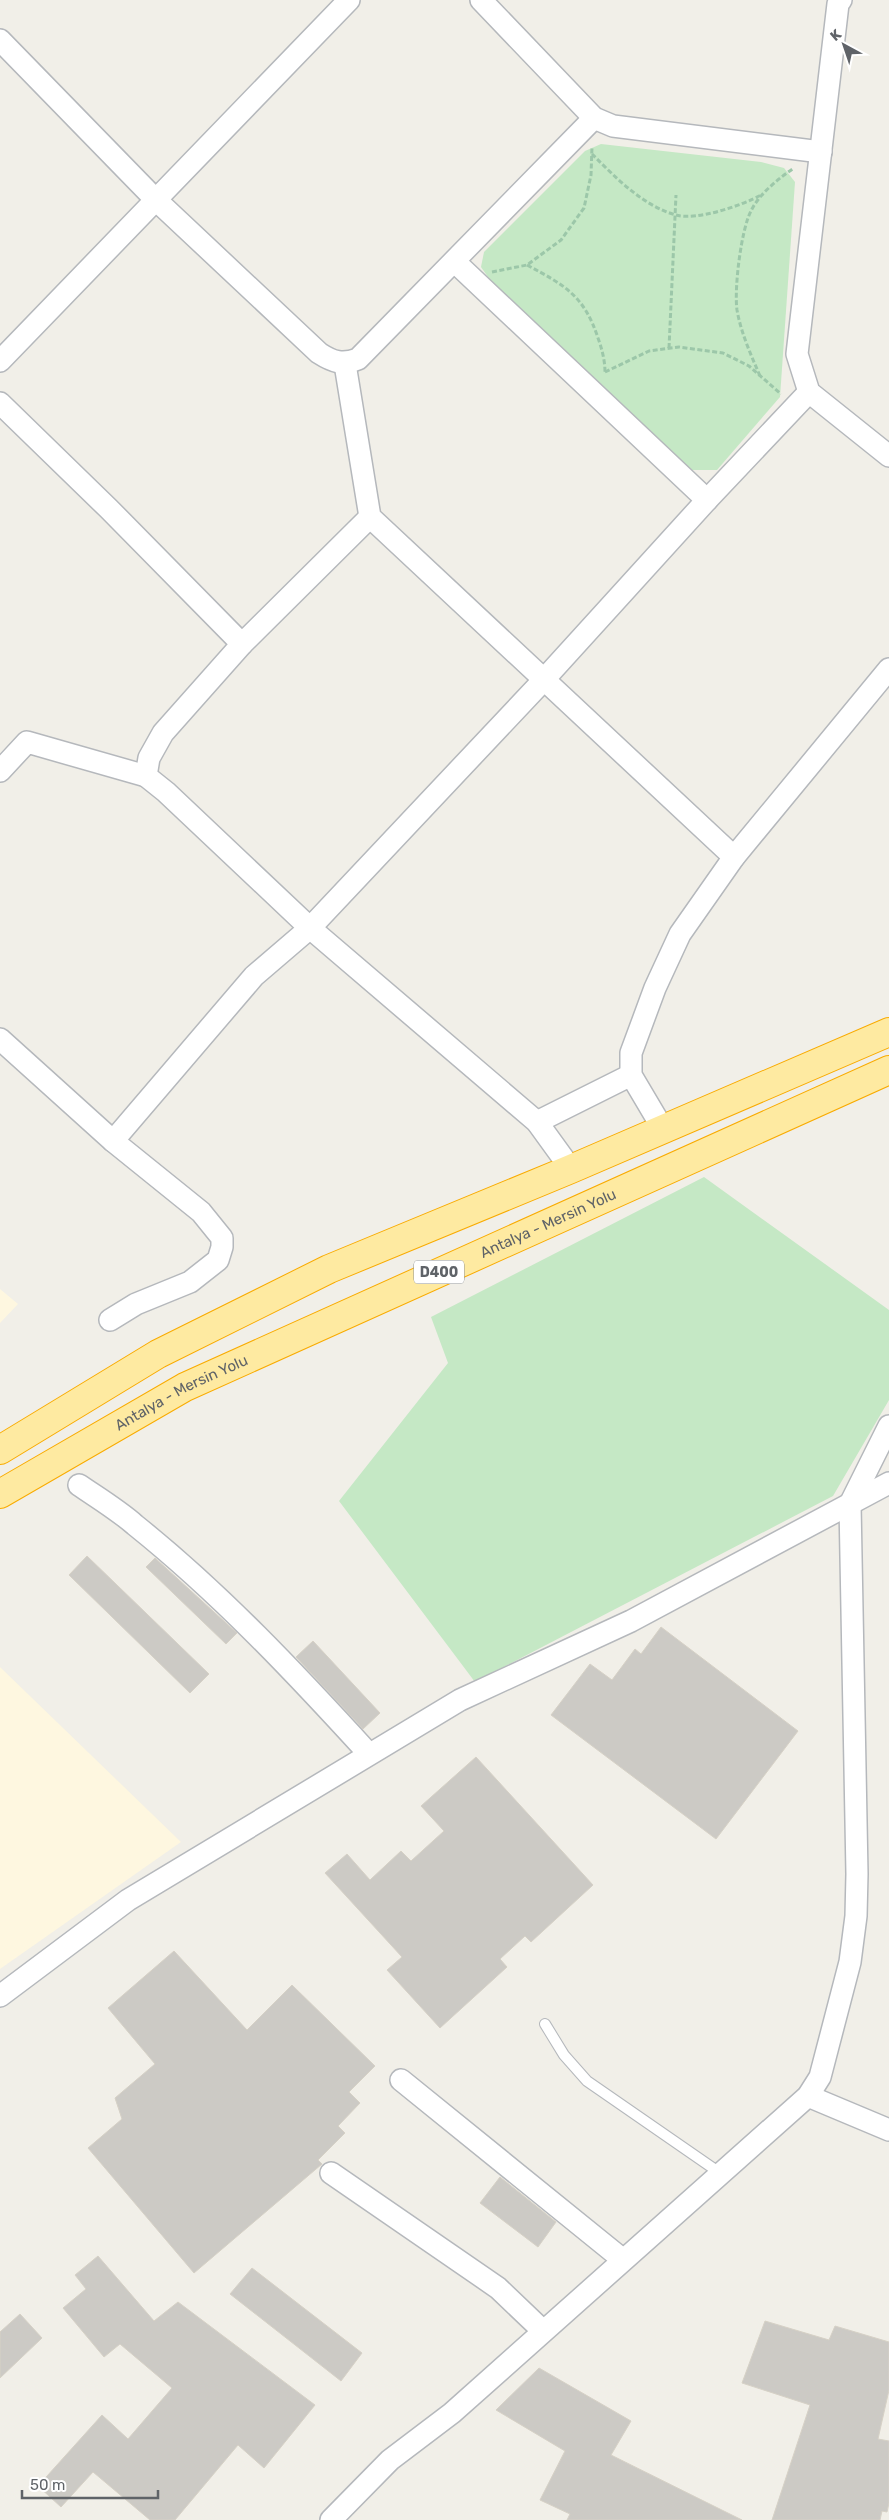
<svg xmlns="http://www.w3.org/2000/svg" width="889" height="2520" font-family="Rubik,sans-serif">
  <rect width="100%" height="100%" fill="#f1efe8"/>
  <g fill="#fef7e0">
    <polygon points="0,1289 18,1304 0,1323"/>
    <polygon points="0,1667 181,1842 0,1969"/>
  </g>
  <g fill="#c5e8c5">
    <polygon points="601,144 761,162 784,168 795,182 780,397 717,470 688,470 495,287 481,267 484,252 585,151"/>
    <polygon points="704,1177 889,1310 889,1400 833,1496 475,1682 339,1501 448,1363 431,1317"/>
  </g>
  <g fill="#cccac5" stroke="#d6d1c6">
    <polygon points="87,1556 209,1674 190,1693 69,1575"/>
    <polygon points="155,1558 237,1633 226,1644 146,1567"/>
    <polygon points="661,1627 798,1731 716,1839 551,1715 590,1664 612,1680 635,1649 641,1654"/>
    <polygon points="313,1641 380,1713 363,1729 296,1657"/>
    <polygon points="476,1757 593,1885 531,1942 525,1936 500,1959 507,1967 440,2028 387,1970 402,1957 325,1873 347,1854 370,1880 401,1851 411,1861 444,1831 421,1806"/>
    <polygon points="174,1951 247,2030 292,1985 375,2066 349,2092 360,2103 338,2126 345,2133 318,2160 322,2164 194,2273 88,2148 122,2119 115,2098 155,2064 108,2008"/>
    <polygon points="500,2177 556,2222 538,2247 480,2203"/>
    <polygon points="98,2256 154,2321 178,2302 315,2405 264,2468 238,2445 175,2520 150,2520 93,2472 61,2507 38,2486 102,2415 128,2439 172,2388 120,2344 104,2357 63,2308 86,2289 75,2275"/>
    <polygon points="252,2268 362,2353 341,2381 230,2294"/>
    <polygon points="20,2314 42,2338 0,2378 0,2332"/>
    <polygon points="765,2321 829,2340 835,2326 889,2342 889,2390 878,2439 889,2441 889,2503 887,2512 882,2511 880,2520 772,2520 810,2405 742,2383"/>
    <polygon points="539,2368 631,2421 611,2455 742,2520 567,2520 570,2514 540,2500 565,2451 496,2410"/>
  </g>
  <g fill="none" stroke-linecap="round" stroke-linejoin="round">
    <g stroke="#b5b8bc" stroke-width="12">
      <polyline id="service" points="545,2024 564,2055 587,2081 720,2173"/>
    </g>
    <g stroke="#b5b8bc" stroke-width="24">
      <g id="minor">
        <polyline points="481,0 594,118 613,126 821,152"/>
        <polyline points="841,0 838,4 797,354 809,392 889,456"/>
        <path d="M 0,40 L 155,199 L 319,353 C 333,362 342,365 358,359 L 594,118"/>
        <polyline points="455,262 707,500"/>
        <polyline points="0,361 349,0"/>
        <polyline points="345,364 370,517 734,857"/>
        <polyline points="0,403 109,509 242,644 163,733 149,758 146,776 166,792 310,928 537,1122 571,1169"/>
        <polyline points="242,644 370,517"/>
        <polyline points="0,771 27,742 146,776"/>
        <polyline points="0,1039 113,1141 254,976 310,928 538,686 707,500 809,392"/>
        <polyline points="537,1122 631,1075"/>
        <polyline points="663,1129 631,1075 631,1053 655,988 680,934 734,857 889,669"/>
        <polyline points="110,1320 136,1304 190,1282 218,1260 222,1247 222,1238 201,1212 113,1141"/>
        <path d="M 79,1485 C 98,1498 118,1510 135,1525 C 220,1593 296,1674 369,1754"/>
        <polyline points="0,1996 128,1900 460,1700 631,1621 889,1483"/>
        <polyline points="401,2080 622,2259"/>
        <polyline points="808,2096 889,2130"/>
        <polyline points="331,2173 498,2288 542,2330"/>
        <polyline points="331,2520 390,2460 452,2413 808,2096 820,2077 850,1962 856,1916 857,1874 850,1504 889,1426"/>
      </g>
    </g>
    <g stroke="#f9ab00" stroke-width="30">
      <g id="trunk">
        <polyline points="0,1450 158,1354 329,1269 571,1169 889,1032"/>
        <path id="s1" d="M 0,1494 L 185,1387 L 889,1070"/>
      </g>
    </g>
    <g stroke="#9cc7a9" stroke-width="3" stroke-dasharray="5 2.5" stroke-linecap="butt">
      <path d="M 592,154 C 615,177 643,206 676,215 C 697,221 743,205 761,195"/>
      <path d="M 527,265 C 564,285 584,295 598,338 C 602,349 605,361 605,372"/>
      <polyline points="492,272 527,265 561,240 584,208 591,175 592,147"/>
      <polyline points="669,348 676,195"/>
      <polyline points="605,372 649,351 679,347 723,353 749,366 781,394"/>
      <path d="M 760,376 C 751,355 741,333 737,310 C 734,289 741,230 751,211 C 759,194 778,179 794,168"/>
    </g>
    <use href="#service" stroke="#fff" stroke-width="10"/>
    <use href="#minor" stroke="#fff" stroke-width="21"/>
    <use href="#trunk" stroke="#feeaa1" stroke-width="28"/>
  </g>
  <g text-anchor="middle" stroke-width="4" stroke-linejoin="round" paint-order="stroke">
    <rect fill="#fff" stroke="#8f9295" stroke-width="1" x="414" y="1260.5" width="50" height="23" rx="4"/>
    <g font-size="14" font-weight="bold" fill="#5f6368">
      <text x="439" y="1277">D400</text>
    </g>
    <g font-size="15" fill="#5f6368" stroke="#fff">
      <text dy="5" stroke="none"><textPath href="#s1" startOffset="612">Antalya - Mersin Yolu</textPath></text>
      <text dy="5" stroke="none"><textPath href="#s1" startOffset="208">Antalya - Mersin Yolu</textPath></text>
    </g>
  </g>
  <g transform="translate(844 45) rotate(320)" stroke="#ffffff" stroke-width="4" paint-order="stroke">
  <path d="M0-4L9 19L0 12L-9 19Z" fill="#5f6368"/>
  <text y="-8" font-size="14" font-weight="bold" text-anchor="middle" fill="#5f6368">K</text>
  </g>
  <path d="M22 2490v8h136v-8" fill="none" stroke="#5f6368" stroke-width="2.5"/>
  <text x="30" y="2490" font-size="15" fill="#5f6368" stroke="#ffffff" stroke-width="4" paint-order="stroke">50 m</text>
</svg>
